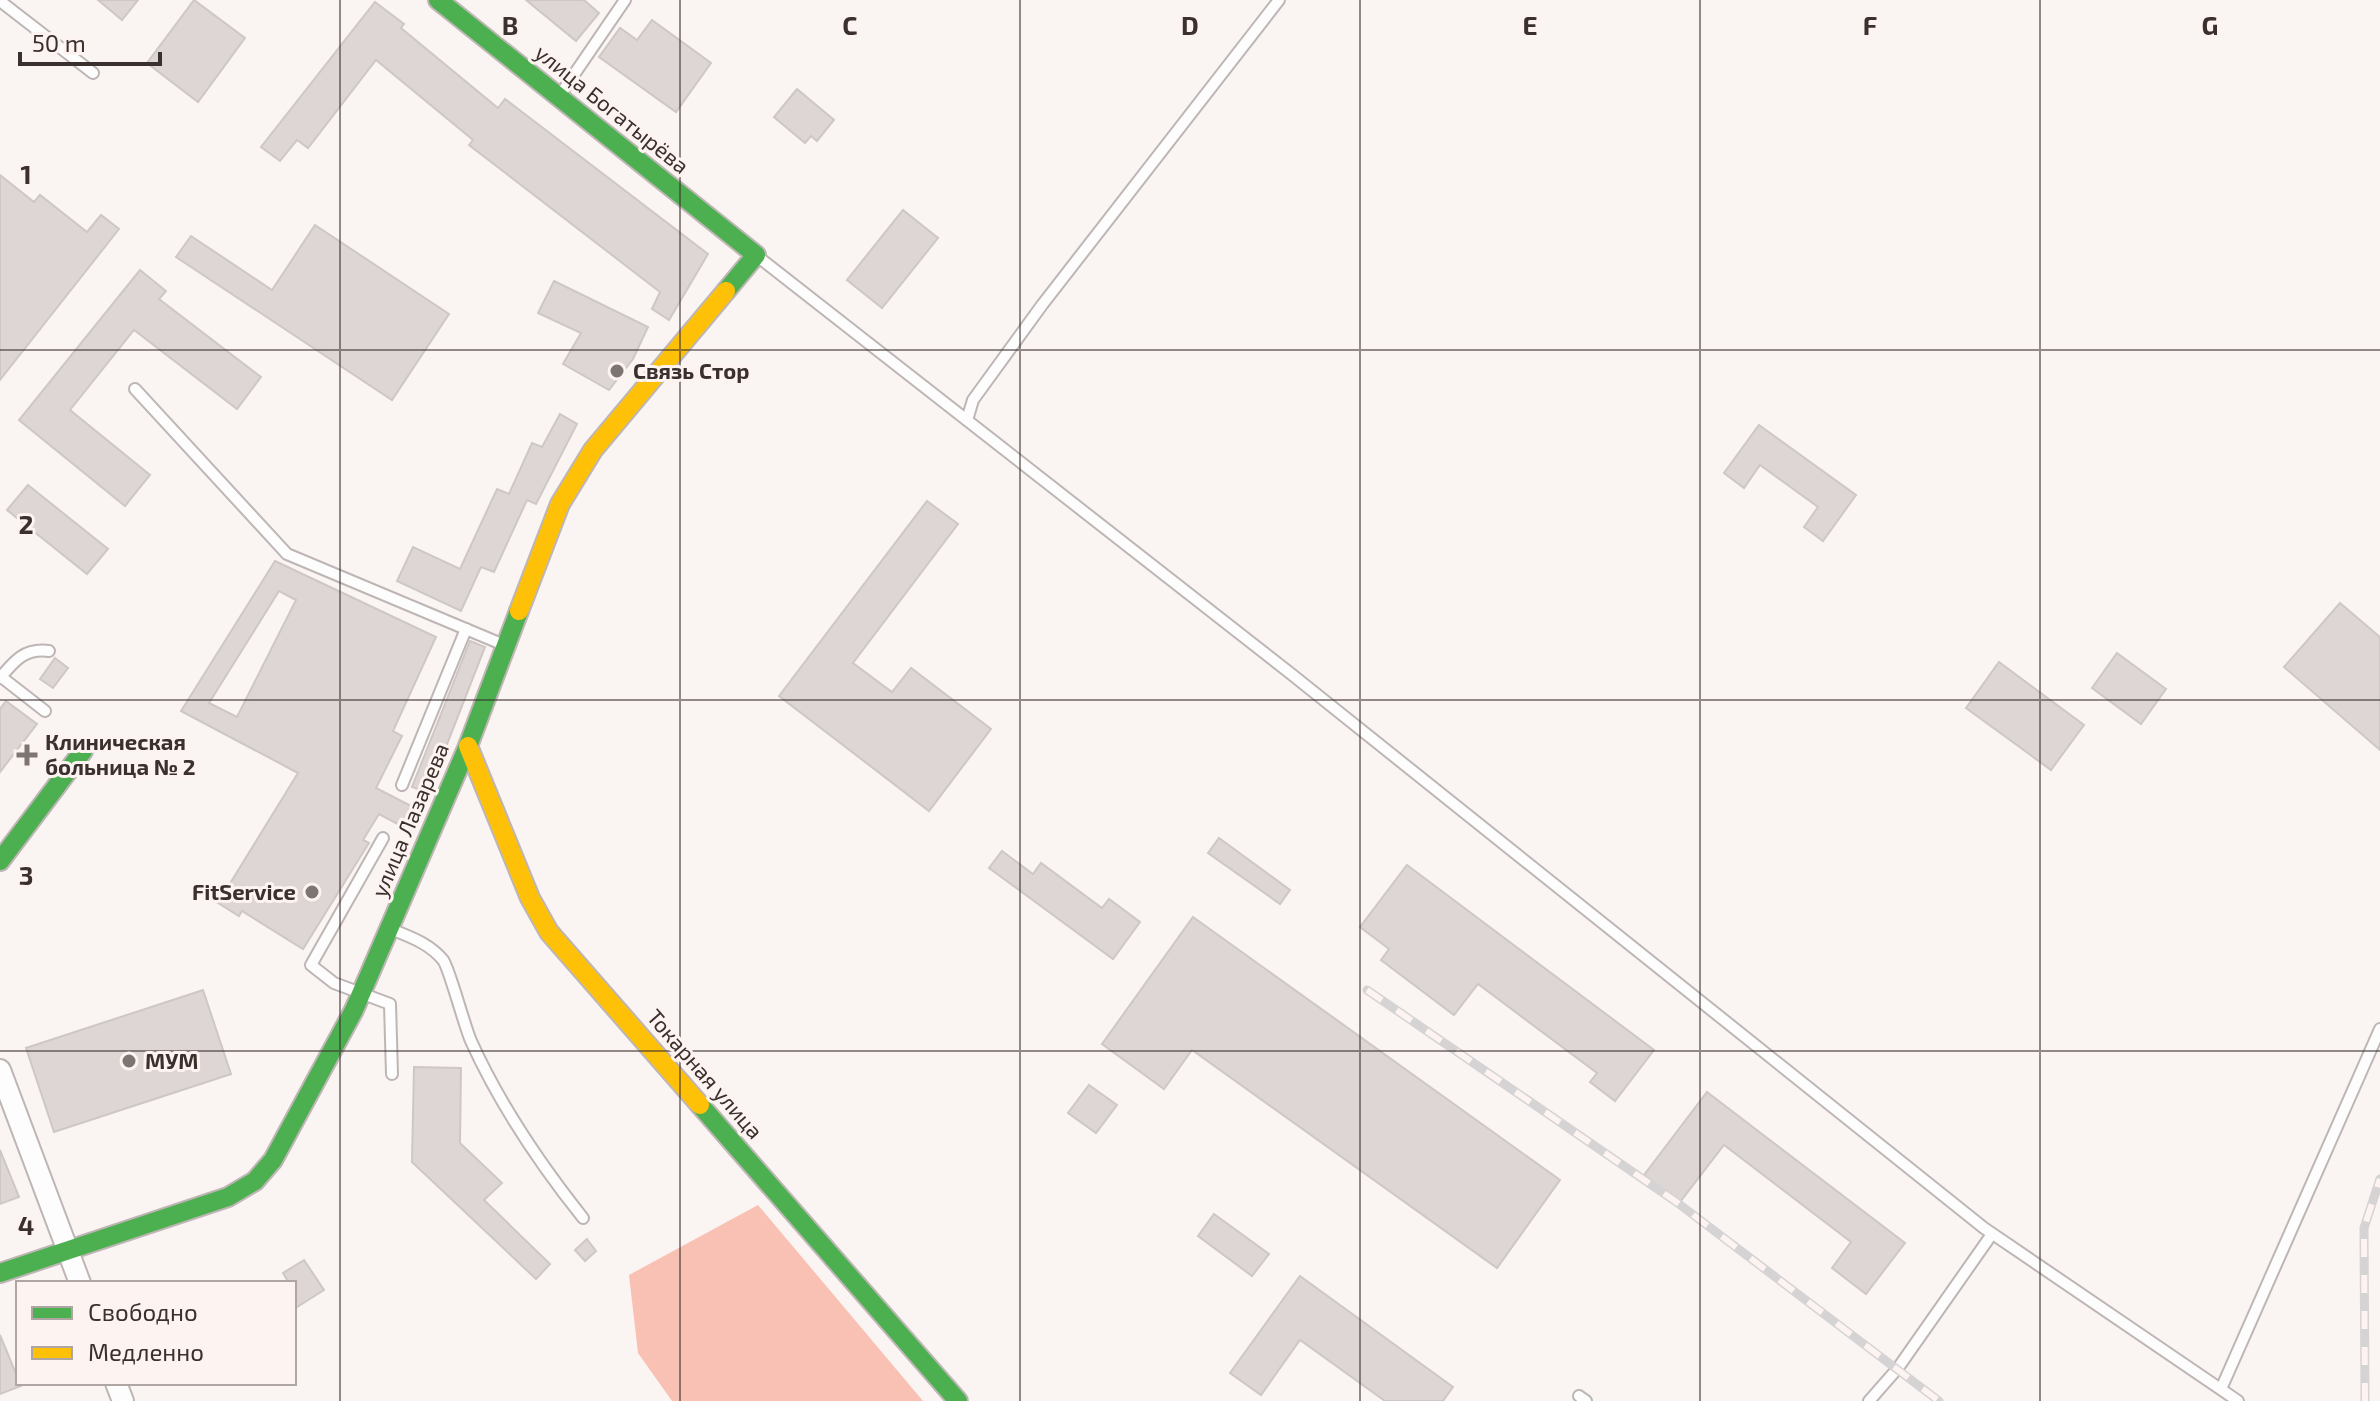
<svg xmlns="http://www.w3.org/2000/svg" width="2380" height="1401" font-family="'Exo 2',sans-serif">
  <rect width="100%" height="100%" fill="#faf4f3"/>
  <polygon fill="#f8c1b3" points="758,1205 923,1401 672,1401 638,1353 629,1275"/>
  <g fill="#ded6d4" stroke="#cfc7c5" stroke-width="2" fill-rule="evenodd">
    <polygon points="98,0 138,0 122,20"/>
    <polygon points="194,0 245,38 198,102 147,63"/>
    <polygon points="526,0 584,0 599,13 576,41"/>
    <polygon points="375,2 404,24 401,28 498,108 505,99 708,254 669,320 652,309 660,292 469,145 473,140 376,60 308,148 297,140 280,161 261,147"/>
    <polygon points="652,20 711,63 676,112 599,57 620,28 637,40"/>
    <polygon points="797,89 834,120 817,141 811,136 805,143 774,117"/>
    <polygon points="0,175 34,202 40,195 87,232 101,215 119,229 0,380"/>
    <polygon points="903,210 938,238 882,308 847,280"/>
    <polygon points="315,225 449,314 392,400 176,257 191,236 272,290"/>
    <polygon points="140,270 166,291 159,299 261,377 237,409 134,330 70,410 150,475 125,506 19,420"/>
    <polygon points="554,281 648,327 633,359 609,390 563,364 581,333 538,313"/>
    <polygon points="560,414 577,424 536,504 527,500 494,572 481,567 461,611 397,581 413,547 460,569 497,489 509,494 532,443 542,447"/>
    <polygon points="1759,425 1856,495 1823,541 1804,527 1818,507 1760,465 1744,488 1724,473"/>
    <polygon points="28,485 108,549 87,574 7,510"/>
    <polygon points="927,501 958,524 853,663 892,692 911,668 991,729 929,811 779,696"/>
    <path d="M 275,561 L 436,637 L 393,731 L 402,736 L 376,788 L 413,807 L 403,827 L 379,814 L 363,840 L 369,843 L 303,949 L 242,911 L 239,916 L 218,903 L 298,773 L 181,711 ZM 279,591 L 296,600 L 237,717 L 209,703 Z"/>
    <polygon points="2340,603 2380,637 2380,750 2284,667"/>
    <polygon points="470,641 485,647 428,793 412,787"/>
    <polygon points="2117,653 2166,689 2141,724 2092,688"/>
    <polygon points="55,658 68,668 53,688 40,679"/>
    <polygon points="1999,662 2084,725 2051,770 1966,708"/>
    <polygon points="6,701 37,724 0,772 0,709"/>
    <polygon points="1219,838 1290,890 1280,904 1208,853"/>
    <polygon points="1002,851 1033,874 1041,863 1102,908 1109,899 1140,922 1113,959 989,868"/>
    <polygon points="1407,865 1654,1050 1615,1101 1590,1082 1597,1073 1478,984 1454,1015 1381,960 1389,949 1360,927"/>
    <polygon points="1193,917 1560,1180 1497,1268 1192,1050 1164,1089 1102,1044"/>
    <polygon points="203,990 231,1074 54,1132 26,1048"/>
    <polygon points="414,1067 461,1068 460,1143 502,1183 484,1200 550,1264 536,1279 412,1162"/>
    <polygon points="1089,1085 1117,1105 1096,1133 1068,1113"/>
    <polygon points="1707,1092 1905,1243 1866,1294 1832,1268 1851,1242 1724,1145 1680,1202 1644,1175"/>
    <polygon points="0,1150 19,1197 0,1204"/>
    <polygon points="1214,1214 1269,1254 1252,1276 1198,1236"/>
    <polygon points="587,1239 596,1251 585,1261 575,1250"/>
    <polygon points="304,1260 324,1290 294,1309 294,1283 289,1283 283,1273"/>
    <polygon points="1300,1276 1453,1387 1443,1401 1385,1401 1300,1340 1261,1395 1230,1373"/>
    <polygon points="0,1335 21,1386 0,1394"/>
  </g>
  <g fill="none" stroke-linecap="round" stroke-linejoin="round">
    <g stroke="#beb6b5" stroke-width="14">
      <g id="lane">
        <polyline points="0,1 93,73"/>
        <polyline points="560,95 625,0"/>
        <polyline points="757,256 1290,673 1984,1228 2238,1401"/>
        <polyline points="135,389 287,554 504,645"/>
        <polyline points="967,420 973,400 1042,305 1279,0"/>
        <polyline points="0,676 45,711"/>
        <path d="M 0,678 C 15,660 25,648 49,651"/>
        <polyline points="402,785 466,629"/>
        <polyline points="383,838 311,965 334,983 390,1004 392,1074"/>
        <path d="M 391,929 C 410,937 429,943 443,960 C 449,967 464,1025 471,1041 C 500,1105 540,1164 583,1218"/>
        <polyline points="2221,1389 2380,1029"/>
        <polyline points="1579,1396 1586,1401"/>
        <polyline points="1869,1401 1898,1368 1992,1234"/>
      </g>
    </g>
    <g stroke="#beb6b5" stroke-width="24">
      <g id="street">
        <polyline points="0,1070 80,1283"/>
        <polyline points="116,1383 123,1401"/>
      </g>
    </g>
    <g stroke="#beb6b5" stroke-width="22">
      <g id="fast">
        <polyline points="438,0 756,255 726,291"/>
        <polyline points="0,861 83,751"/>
        <polyline points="700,1105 958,1401"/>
        <polyline points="0,1273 228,1197 255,1181 273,1160 354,1010 468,746 519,611"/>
      </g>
    </g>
    <g stroke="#beb6b5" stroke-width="22">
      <g id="slow">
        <polyline points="519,611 560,504 593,450 726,291"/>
        <polyline points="468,746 530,898 549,932 700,1105"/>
      </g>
    </g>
    <use href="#lane" stroke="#fefdfd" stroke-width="10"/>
    <use href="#street" stroke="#fefdfd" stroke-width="20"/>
    <use href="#fast" stroke="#4caf50" stroke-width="18"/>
    <use href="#slow" stroke="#ffc107" stroke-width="18"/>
    <g stroke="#d5d3d3" stroke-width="9">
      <g id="rail">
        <polyline points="1367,990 1675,1201 1939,1401"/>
        <polyline points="2365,1401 2364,1228 2380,1179"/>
      </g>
    </g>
    <use href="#rail" stroke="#fdf3f0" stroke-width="6" stroke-dasharray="18" stroke-linecap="butt"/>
  </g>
  <path fill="none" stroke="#3a302d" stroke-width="2" stroke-opacity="0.55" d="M 340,0 L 340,1401M 680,0 L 680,1401M 1020,0 L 1020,1401M 1360,0 L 1360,1401M 1700,0 L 1700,1401M 2040,0 L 2040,1401M 0,350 L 2380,350M 0,700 L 2380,700M 0,1051 L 2380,1051"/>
  <g fill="#7d7572" stroke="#fdf3f0" stroke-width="3">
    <circle cx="617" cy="371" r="8"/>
    <path d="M23 743h8v8h8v8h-8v8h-8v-8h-8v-8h8z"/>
    <circle cx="312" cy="892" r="8"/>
    <circle cx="129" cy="1061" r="8"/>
  </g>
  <g text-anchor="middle" stroke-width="6" stroke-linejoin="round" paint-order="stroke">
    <g font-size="22" fill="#3a302d" stroke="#fdf3f0">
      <text transform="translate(612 109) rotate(39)" y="8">улица Богатырёва</text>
      <text transform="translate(410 820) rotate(-67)" y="8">улица Лазарева</text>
      <text transform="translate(705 1074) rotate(49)" y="8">Токарная улица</text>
    </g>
    <g font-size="22" font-weight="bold" fill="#3a302d" stroke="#fdf3f0" text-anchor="start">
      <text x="633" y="379">Связь Стор</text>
      <text x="45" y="750">Клиническая<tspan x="45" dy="25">больница № 2</tspan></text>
      <text x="296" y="900" text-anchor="end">FitService</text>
      <text x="145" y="1069">МУМ</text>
    </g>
  </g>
  <g font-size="26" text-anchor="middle" font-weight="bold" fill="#3a302d" stroke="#fdf3f0" stroke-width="6" stroke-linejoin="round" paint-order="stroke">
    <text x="510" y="35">B</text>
    <text x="850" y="35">C</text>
    <text x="1190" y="35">D</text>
    <text x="1530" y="35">E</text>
    <text x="1870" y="35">F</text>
    <text x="2210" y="35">G</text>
    <text x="26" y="184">1</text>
    <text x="26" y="534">2</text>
    <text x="26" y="885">3</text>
    <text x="26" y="1235">4</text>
  </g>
  <rect x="16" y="1281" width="280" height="104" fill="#fdf3f0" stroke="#afa5a2" stroke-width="2"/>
  <rect x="32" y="1307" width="40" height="12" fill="#4caf50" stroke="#afa5a2" stroke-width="2"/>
  <text x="88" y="1321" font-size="24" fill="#3a302d">Свободно</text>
  <rect x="32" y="1347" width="40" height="12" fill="#ffc107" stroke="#afa5a2" stroke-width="2"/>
  <text x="88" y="1361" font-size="24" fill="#3a302d">Медленно</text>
  <path d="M20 52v12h140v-12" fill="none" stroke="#3a302d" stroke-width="4"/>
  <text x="32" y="52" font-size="24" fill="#3a302d" stroke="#fdf3f0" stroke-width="6" paint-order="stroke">50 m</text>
</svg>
